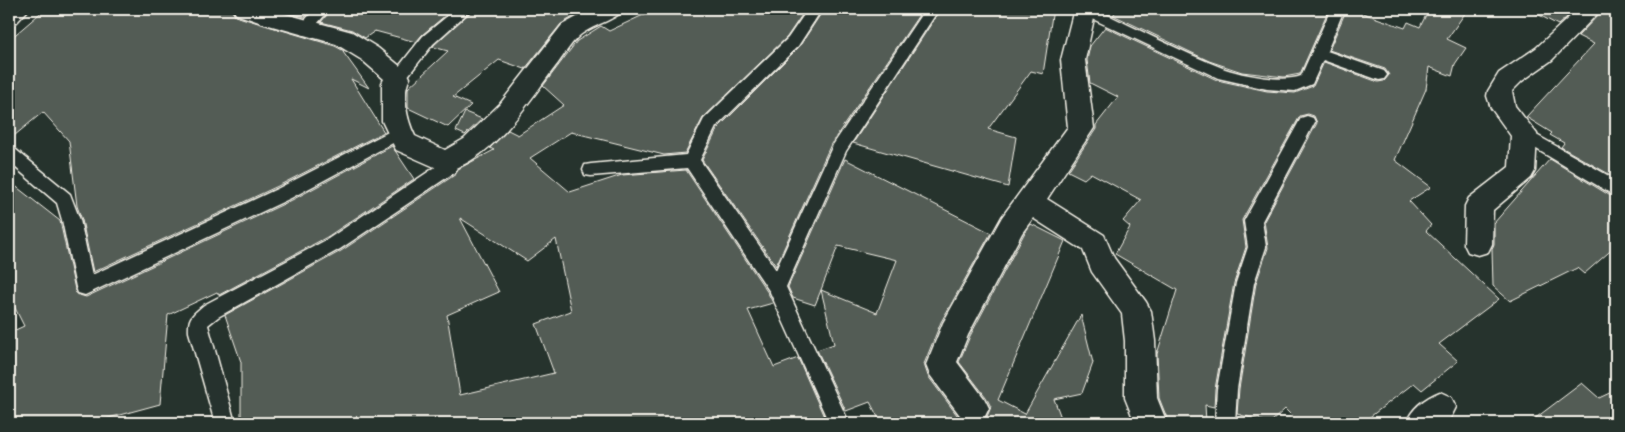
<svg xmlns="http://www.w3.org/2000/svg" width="1625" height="432" font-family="Itim,sans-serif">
  <rect width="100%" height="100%" fill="#26332d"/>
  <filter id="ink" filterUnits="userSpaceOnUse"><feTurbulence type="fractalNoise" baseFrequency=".02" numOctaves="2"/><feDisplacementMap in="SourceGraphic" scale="10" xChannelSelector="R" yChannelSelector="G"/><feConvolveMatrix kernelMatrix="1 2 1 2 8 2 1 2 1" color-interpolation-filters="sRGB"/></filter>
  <g filter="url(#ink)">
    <g fill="#525c55" stroke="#f4f1e8" fill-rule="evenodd">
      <polygon points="45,9 231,9 235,16 335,46 344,51 343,52 369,88 351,79 384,132 278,186 93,272 82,220 77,206 69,141 43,112 9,140 9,40"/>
      <polygon points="273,9 313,9 305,17"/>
      <polygon points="332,9 453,9 422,35 416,42 375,31 365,38 352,30 321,22"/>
      <polygon points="474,9 574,9 580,13 561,24 525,69 499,60 453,97 471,105 448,127 408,108 408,88 448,51 433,47 434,45"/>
      <path d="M 656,9 L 806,9 L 787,37 L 703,118 L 685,153 L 664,155 L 571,132 L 530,158 L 570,192 L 622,175 L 686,170 L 768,293 L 773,303 L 748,310 L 774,367 L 798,358 L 825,419 L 812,423 L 241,423 L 241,362 L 225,315 L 341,251 L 456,174 L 458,169 L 494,150 L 490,148 L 508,130 L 518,135 L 564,105 L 543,86 L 577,41 L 601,26 L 609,31 ZM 460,218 L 527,261 L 556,239 L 571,311 L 536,324 L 554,373 L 460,395 L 447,315 L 499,292 Z"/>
      <polygon points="824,9 923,9 831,144 776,266 702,160 718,128 799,47"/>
      <polygon points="941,9 1053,9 1043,74 1031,71 988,129 1016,137 1008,187 853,143"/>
      <polygon points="1118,9 1329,9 1300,74 1284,77 1242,72 1209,61 1113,15"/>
      <polygon points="1343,9 1351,9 1405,28 1408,22 1420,27 1429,9 1468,9 1447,39 1466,48 1455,64 1452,76 1429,67 1426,89 1395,160 1431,187 1409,201 1431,225 1426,231 1499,299 1439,344 1458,361 1422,390 1414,383 1362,423 1299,423 1285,409 1270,423 1237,414 1239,389 1256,283 1268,248 1264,221 1317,123 1314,116 1308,114 1300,116 1242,220 1246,247 1234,283 1215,389 1214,407 1205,405 1206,422 1169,423 1159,398 1157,354 1177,290 1115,254 1130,227 1123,221 1141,200 1091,173 1084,179 1068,171 1096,129 1096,125 1118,97 1090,83 1087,60 1090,46 1105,27 1217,80 1267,91 1295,93 1313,86 1324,62 1378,82 1384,81 1389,75 1385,69 1329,50 1345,13"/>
      <polygon points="1528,9 1576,9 1558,25"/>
      <polygon points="1604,9 1616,9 1616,178 1561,147 1564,143 1550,135 1552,133 1526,117 1594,44 1578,36"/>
      <polygon points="465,112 482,119 465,135 456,131"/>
      <polygon points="392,146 414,179 327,237 219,295 217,292 168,315 160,404 90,423 9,423 9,333 24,326 9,296 9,181 60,221 76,294 86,297 292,200"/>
      <path d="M 845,159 L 991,233 L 941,322 L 924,364 L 928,376 L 960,419 L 969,423 L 881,423 L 870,402 L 846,411 L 817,350 L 834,344 L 821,290 L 815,305 L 793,298 L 788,287 ZM 838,246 L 897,260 L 877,313 L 821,290 Z"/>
      <polygon points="1550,159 1609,195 1616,197 1616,246 1584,274 1577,268 1510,301 1493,286 1492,249 1494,244 1494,223"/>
      <polygon points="1031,224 1065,241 998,400 1025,414 1081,315 1093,363 1082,393 1054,399 1063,423 977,423 986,419 991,407 986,397 959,362 970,336 1024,234"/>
      <polygon points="1582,383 1599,398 1616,390 1616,423 1529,423"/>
    </g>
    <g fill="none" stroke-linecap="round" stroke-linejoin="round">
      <g stroke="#f4f1e8" stroke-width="3">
        <g id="service">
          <polygon points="315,9 330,9 310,32 300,32 298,28"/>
          <polygon points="456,9 472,9 433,44 403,82 398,83 393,82 390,78 393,74 423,36"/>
          <polygon points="808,9 822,9 798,46 716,127 700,160 776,270 833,145 925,9 939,9 846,151 786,287 849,423 829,423 770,292 687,168 591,176 585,175 583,170 585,165 591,164 686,155 704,119 788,38"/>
          <path d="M 1079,9 L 1095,9 C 1138,29 1181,52 1225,69 C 1242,75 1284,83 1301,76 L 1331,9 L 1341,9 L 1343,12 L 1327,51 L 1384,71 L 1387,75 L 1384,79 L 1379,80 L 1323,60 L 1312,84 L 1295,91 L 1267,89 L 1218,78 L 1080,13 Z"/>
          <polygon points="1307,116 1313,118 1315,122 1262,221 1266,247 1254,283 1237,389 1235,423 1215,423 1217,389 1236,283 1248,247 1244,221 1301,118"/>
          <polygon points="400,126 406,128 408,132 406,136 291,198 85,295 78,293 76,287 62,220 57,203 9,162 9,147 15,149 70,194 80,220 92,275 279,188"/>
          <polygon points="1524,128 1616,180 1616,195 1610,193 1518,138 1516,134 1518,130"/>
          <path d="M 449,161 L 455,162 L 457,167 L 455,172 L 340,249 L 218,317 L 208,325 L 235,423 L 215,423 L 189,332 C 188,316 193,315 204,305 L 328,239 L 443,162 Z"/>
        </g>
      </g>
      <g stroke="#f4f1e8" stroke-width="3">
        <g id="minor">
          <polygon points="9,9 29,9 17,22 9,25"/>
          <path d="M 233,9 L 267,9 L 352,32 L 378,48 L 407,72 L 410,78 C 401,94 407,120 415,136 L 445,150 L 464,139 L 500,104 L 562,25 L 592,9 L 624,9 C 618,19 590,26 579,36 C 570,44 563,57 555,67 C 526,105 495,157 446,172 L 396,150 L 382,121 L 382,83 L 384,79 L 362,60 L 336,44 L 265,24 L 236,14 Z"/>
          <polygon points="1074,9 1096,9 1085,60 1094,128 1047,199 1104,235 1114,258 1146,302 1151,311 1155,341 1157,398 1167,423 1135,423 1125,398 1125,341 1122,314 1092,272 1083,250 1033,218 1022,233 968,335 957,362 984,398 989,408 984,418 973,423 962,418 930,375 926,365 943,323 1002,217 1068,127 1061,60"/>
          <polygon points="1578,9 1602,9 1552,60 1522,81 1512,91 1515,106 1537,134 1535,171 1531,178 1493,210 1492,244 1488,252 1478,255 1468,252 1464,244 1465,206 1469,198 1509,167 1511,136 1491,108 1487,96 1488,91 1499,73 1536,48"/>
          <path d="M 1440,392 L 1451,397 L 1456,407 L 1451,417 L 1445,423 L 1406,423 C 1412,408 1425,398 1440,392 Z"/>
        </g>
      </g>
      <use href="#service" fill="#26332d" fill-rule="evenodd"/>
      <use href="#minor" fill="#26332d" fill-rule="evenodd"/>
    </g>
  </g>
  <rect width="1625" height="432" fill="none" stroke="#26332d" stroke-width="30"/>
  <rect x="15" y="15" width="1595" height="402" fill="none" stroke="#f4f1e8" stroke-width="2" filter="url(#ink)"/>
</svg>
